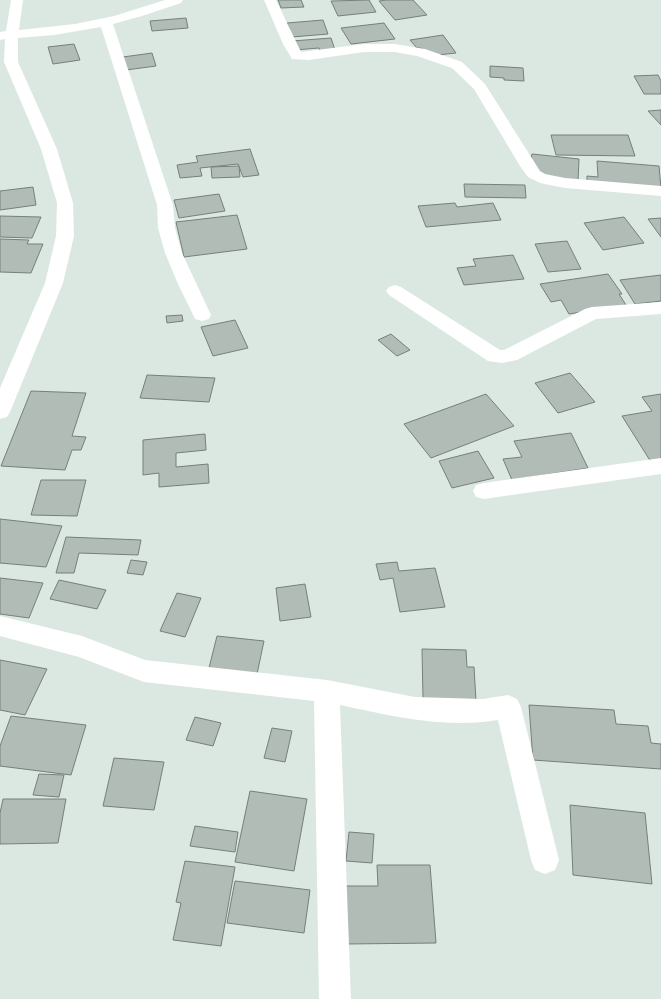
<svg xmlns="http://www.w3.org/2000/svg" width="661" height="999" font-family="Bitter,serif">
  <rect width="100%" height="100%" fill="#dbe8e1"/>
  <g fill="#b0bcb5" stroke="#748079">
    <polygon points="278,0 301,0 304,7 281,8"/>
    <polygon points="369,0 376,12 338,16 331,1"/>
    <polygon points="386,0 413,0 427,15 395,20 379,1"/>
    <polygon points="186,18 188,28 152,31 150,21"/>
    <polygon points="323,20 328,34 292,37 287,23"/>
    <polygon points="384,23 395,39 351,44 341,28"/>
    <polygon points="443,35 456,53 437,55 420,48 417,48 410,40"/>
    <polygon points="331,38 335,50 320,51 319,48 294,50 292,41"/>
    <polygon points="74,44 80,60 53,64 48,47"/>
    <polygon points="152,53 156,66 126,70 123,57"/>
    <polygon points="490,66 523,68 524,81 504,80 504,78 490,77"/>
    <polygon points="658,75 661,81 661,94 644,94 634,76"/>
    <polygon points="661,110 661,125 648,111"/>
    <polygon points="551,135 628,135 635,156 556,155"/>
    <polygon points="250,149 259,175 243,177 238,164 200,168 202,176 180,178 177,165 198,162 196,156"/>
    <polygon points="532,154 579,159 578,181 547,178 530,163"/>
    <polygon points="597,161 659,166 661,188 587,182 587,176 598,177"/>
    <polygon points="239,166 240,177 212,178 211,167"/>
    <polygon points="464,184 525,185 526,198 465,197"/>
    <polygon points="33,187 36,205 0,210 0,191"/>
    <polygon points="219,194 225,211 179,218 174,200"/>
    <polygon points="455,203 457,207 493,203 501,220 426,227 418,206"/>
    <polygon points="237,215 247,249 184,257 176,222"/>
    <polygon points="0,216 41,217 32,238 0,237"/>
    <polygon points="624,217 644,243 603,250 584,223"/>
    <polygon points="661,218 661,237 648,219"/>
    <polygon points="0,239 29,240 27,244 43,244 31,273 0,272"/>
    <polygon points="567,241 581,269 548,272 535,244"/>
    <polygon points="513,255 524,279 464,285 457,268 476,266 473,259"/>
    <polygon points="608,274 622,294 619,294 626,305 569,314 561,300 551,302 540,284"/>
    <polygon points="661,275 661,301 635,304 620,280"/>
    <polygon points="182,315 183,321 167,323 166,316"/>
    <polygon points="235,320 248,348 213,356 201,327"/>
    <polygon points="391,334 410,350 397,356 378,340"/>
    <polygon points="570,373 595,402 558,413 535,383"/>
    <polygon points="147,375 215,378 209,402 140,398"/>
    <polygon points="31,391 86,393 72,436 86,437 81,450 72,450 65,470 1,466"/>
    <polygon points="486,394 514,426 431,458 404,424"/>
    <polygon points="661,394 661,460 651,462 622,416 652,411 642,397"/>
    <polygon points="571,433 588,468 512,480 503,459 522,457 514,441"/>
    <polygon points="205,434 206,450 176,453 176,467 208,464 209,483 159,487 159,473 143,475 143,440"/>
    <polygon points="478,451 494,478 452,488 439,461"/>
    <polygon points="41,480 86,480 77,516 31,515"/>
    <polygon points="0,519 62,526 46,567 0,563"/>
    <polygon points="66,537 141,540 138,555 79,553 74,573 56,573"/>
    <polygon points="131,560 147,562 143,575 127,573"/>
    <polygon points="397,562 399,571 435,568 445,607 400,612 393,578 380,580 376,564"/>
    <polygon points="0,578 43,583 29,618 0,614"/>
    <polygon points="59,580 106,590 97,609 50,599"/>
    <polygon points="305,584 311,617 280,621 276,588"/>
    <polygon points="177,593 201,598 185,637 160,631"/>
    <polygon points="217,636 264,641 257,674 209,668"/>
    <polygon points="422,649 466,650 467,667 474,667 476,701 423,699"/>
    <polygon points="0,660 47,669 25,715 0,710"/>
    <polygon points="529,705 614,710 616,724 648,726 651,743 661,744 661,769 533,760"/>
    <polygon points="11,716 86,725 71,775 0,766 0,746"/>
    <polygon points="195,717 221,723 213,746 186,740"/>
    <polygon points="272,728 292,731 285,762 264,758"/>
    <polygon points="114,758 164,762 154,810 103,806"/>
    <polygon points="39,774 64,775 59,797 33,795"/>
    <polygon points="250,791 307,799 294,871 235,862"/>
    <polygon points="3,799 66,799 58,843 0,844 0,813"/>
    <polygon points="570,805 645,813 652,884 573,875"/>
    <polygon points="195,826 238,832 235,852 190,846"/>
    <polygon points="349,832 374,834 372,863 346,861"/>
    <polygon points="185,861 235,867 221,946 173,940 181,903 176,902"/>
    <polygon points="377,865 430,865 436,943 346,944 345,886 378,886"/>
    <polygon points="235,881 310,890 304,933 227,923"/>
  </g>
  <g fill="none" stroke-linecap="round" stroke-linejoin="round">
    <g fill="#fff" fill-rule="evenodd">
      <polygon points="11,0 23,0 19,30 75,24 114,16 165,0 183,0 181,3 142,16 113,24 173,205 175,228 182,253 211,315 209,319 202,321 195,319 178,284 165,253 158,228 157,205 101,27 54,35 18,38 18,62 57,149 73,203 74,236 63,283 10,412 7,417 0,419 0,388 45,283 56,236 57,203 41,149 4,62 5,39 0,40 0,32 6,31"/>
      <polygon points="264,0 276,0 301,52 364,44 395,44 425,49 462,62 485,84 540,171 545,174 565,178 661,186 661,196 565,188 540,183 528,177 520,166 474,89 452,68 417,56 395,52 364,52 309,60 292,59 283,44"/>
      <polygon points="395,285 401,287 500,350 504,350 585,309 592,307 661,302 661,314 596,319 517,360 502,363 488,361 389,295 386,291 389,287"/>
      <polygon points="661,458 661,474 484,499 476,497 473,491 476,485 484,483"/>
      <path d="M 0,616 L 82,636 L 145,660 L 327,680 L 415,697 L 483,699 L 508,695 L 517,699 L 521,707 L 559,860 L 555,870 L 545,874 L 535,870 L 531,860 L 498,720 C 445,729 392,716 340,705 L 351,999 L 319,999 L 314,701 L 144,682 L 79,657 L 0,636 Z"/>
    </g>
  </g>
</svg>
